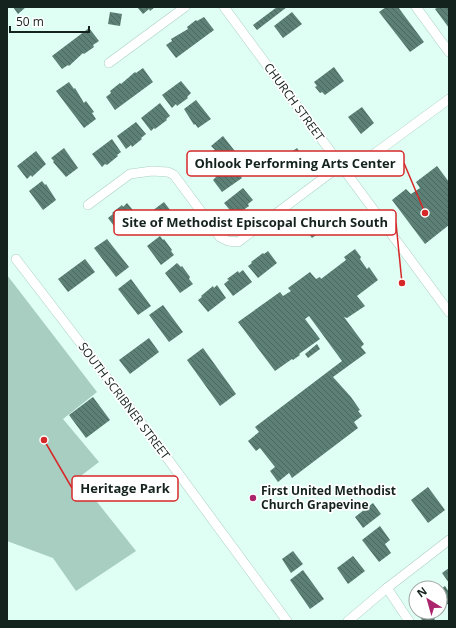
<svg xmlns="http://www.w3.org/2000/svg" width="456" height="628" font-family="'Open Sans',sans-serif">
  <defs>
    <pattern id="building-back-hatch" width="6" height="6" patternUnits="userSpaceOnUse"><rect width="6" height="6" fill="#5c8075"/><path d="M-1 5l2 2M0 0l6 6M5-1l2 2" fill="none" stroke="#4b685f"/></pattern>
  </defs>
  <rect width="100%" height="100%" fill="#dffef4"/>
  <polygon fill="#a8cdc1" points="7,275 97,392 63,419 99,462 78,478 136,551 76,591 53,558 7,541"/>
  <g fill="url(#building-back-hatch)">
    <polygon points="13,7 26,7 18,14"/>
    <polygon points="137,7 155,7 150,11 149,9 143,14"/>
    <polygon points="277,7 287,7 257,30 253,25"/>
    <polygon points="386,7 398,7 424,42 410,52 379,12"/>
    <polygon points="438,7 449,7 449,28 435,9"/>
    <polygon points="110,12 122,14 120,26 108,24"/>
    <polygon points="292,12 302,24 283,38 274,26"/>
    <polygon points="204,17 214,30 176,58 166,45 172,41 171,39 188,29 187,27 196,20 197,21"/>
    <polygon points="89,28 99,41 93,45 94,47 84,54 83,53 69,66 68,65 62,69 52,56"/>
    <polygon points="334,67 344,81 325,95 322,92 320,93 315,87 317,86 314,82"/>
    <polygon points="143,68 153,82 115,110 106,97 111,93 110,91 120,83 121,84 135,72 136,73"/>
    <polygon points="181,81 191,93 187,97 188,98 177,106 176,104 172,108 162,95"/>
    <polygon points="69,82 74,89 75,88 84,103 86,101 94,112 92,113 96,119 84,128 56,91"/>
    <polygon points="196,100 211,119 198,128 195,124 194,125 184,109"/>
    <polygon points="160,103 170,116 166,119 167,120 155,129 154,128 151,131 141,118"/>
    <polygon points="362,107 374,123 361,134 348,117"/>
    <polygon points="136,122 146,134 141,138 142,139 132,147 131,145 126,149 117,136"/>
    <polygon points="223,136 238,155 226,165 222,160 221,161 213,151 215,150 211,146"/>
    <polygon points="112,139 121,152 117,155 118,156 107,165 105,164 102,167 92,154"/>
    <polygon points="64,148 78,168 66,177 53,162 54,161 51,158"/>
    <polygon points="297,148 306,161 303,163 304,165 292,174 291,173 288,175 278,162"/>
    <polygon points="36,151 46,164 32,177 31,175 27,179 17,166"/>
    <polygon points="232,165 242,178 222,192 213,180 216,177 215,176 228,167 229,168"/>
    <polygon points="437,166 449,182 449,225 425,244 392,200 406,189 411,194 420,188 416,182"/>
    <polygon points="42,181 45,185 46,184 56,200 43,210 29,191"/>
    <polygon points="243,188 253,200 248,204 249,206 239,213 238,211 234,215 224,203"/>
    <polygon points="164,202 174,215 160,228 159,226 154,230 144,217"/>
    <polygon points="127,203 137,215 117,230 108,218 113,214 112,213 122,205 123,207"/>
    <polygon points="322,211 332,223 312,238 302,225 307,222 306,220 317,212 318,214"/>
    <polygon points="160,236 163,240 164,239 172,250 171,251 174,255 161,265 147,246"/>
    <polygon points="107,239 129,267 116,277 94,248"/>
    <polygon points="355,249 361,257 360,259 367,269 369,267 378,280 357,296 365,306 347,318 344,317 364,344 361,347 366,353 333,377 351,397 360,410 358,411 362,416 354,422 358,428 292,478 289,473 278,482 270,471 275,467 260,448 256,451 248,441 259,432 255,427 342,361 309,316 305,319 320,339 299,354 300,355 293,360 292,359 275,371 238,322 280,292 283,296 291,291 288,288 310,272 316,279 320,277 321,279 346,260 344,257"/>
    <polygon points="268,251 277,263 258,278 248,266 252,263 251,262 263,253 264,254"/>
    <polygon points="85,259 95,272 68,292 58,279"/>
    <polygon points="177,263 181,267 182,266 190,277 189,279 193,284 180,293 165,273"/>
    <polygon points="243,270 252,282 233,296 224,284 229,280 227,279 238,271 239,273"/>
    <polygon points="131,279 151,306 138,315 118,289"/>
    <polygon points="217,285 226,298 208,312 198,300 202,297 201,296 213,286 214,288"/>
    <polygon points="163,305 183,332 169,342 149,315"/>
    <polygon points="149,338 159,352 130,374 119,360"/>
    <polygon points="317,344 320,349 308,358 305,354"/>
    <polygon points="203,348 236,394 220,406 187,360"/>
    <polygon points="93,397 110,420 86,438 69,415"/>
    <polygon points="428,487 445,510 428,523 411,500"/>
    <polygon points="373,503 381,514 363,528 355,517"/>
    <polygon points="380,526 390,540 385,544 391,553 379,562 362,540"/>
    <polygon points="293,551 303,564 291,573 282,559"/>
    <polygon points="353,556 365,571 348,584 337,568"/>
    <polygon points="449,568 449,583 442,573"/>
    <polygon points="303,570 324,599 310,609 290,580"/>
    <polygon points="445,586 449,592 449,603 440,610 440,590"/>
    <polygon points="422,612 430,612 435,619 433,621 423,621 418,615"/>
  </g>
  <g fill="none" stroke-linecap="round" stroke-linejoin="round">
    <g stroke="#aad0c4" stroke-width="10">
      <g id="street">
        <polyline points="224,7 449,312"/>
        <polyline points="416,7 449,52"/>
        <polyline points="109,63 185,7"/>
        <polyline points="88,205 130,174 152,171 168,172 174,175 220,237 228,241 238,242 333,171 355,168 449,99"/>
        <polyline points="16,259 131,409 287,621"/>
        <polyline points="387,588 409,621"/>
        <polyline points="348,621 387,588 449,540"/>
      </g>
    </g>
    <use href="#street" stroke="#fff" stroke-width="9"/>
  </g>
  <circle fill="#ab256c" stroke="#fff" stroke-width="1.5" cx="253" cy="498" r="4"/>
  <g text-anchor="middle" stroke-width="3.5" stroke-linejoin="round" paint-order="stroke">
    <g font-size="12" fill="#15231f" stroke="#fff">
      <text transform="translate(294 102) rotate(54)" y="4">CHURCH STREET</text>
      <text transform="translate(124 401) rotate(53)" y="4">SOUTH SCRIBNER STREET</text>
    </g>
    <g font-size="12" font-weight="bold" fill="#15231f" stroke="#fff" text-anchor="start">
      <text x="261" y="495">First United Methodist<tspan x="261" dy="14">Church Grapevine</tspan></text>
    </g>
  </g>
  <path fill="none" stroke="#d62828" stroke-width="1.5" d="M425 213L404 163M402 283L396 223M44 440L72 488"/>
  <g fill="#d62828" stroke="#fff" stroke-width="1.5">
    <circle cx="425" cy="213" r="4"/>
    <circle cx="402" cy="283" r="4"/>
    <circle cx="44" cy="440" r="4"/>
  </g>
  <g fill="#fff" stroke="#d62828" stroke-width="1.5">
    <rect x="187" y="151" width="217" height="25" rx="4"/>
    <rect x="114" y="210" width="282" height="25" rx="4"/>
    <rect x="72" y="476" width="106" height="25" rx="4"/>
  </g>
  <g font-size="13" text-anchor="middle" font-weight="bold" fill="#15231f">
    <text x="295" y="168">Ohlook Performing Arts Center</text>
    <text x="255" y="227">Site of Methodist Episcopal Church South</text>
    <text x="125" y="493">Heritage Park</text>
  </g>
  <rect width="456" height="628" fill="none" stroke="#15231f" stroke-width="16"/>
  <g transform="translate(428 600) rotate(323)"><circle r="19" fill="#ffffff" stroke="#a1a7a5"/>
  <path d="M0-3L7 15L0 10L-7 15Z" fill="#ab256c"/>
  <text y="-6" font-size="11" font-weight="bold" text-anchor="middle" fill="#15231f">N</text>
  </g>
  <path d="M10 26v6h79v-6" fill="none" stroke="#15231f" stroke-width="2"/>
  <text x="16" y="26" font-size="12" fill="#15231f" stroke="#ffffff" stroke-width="3" paint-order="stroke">50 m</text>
</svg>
